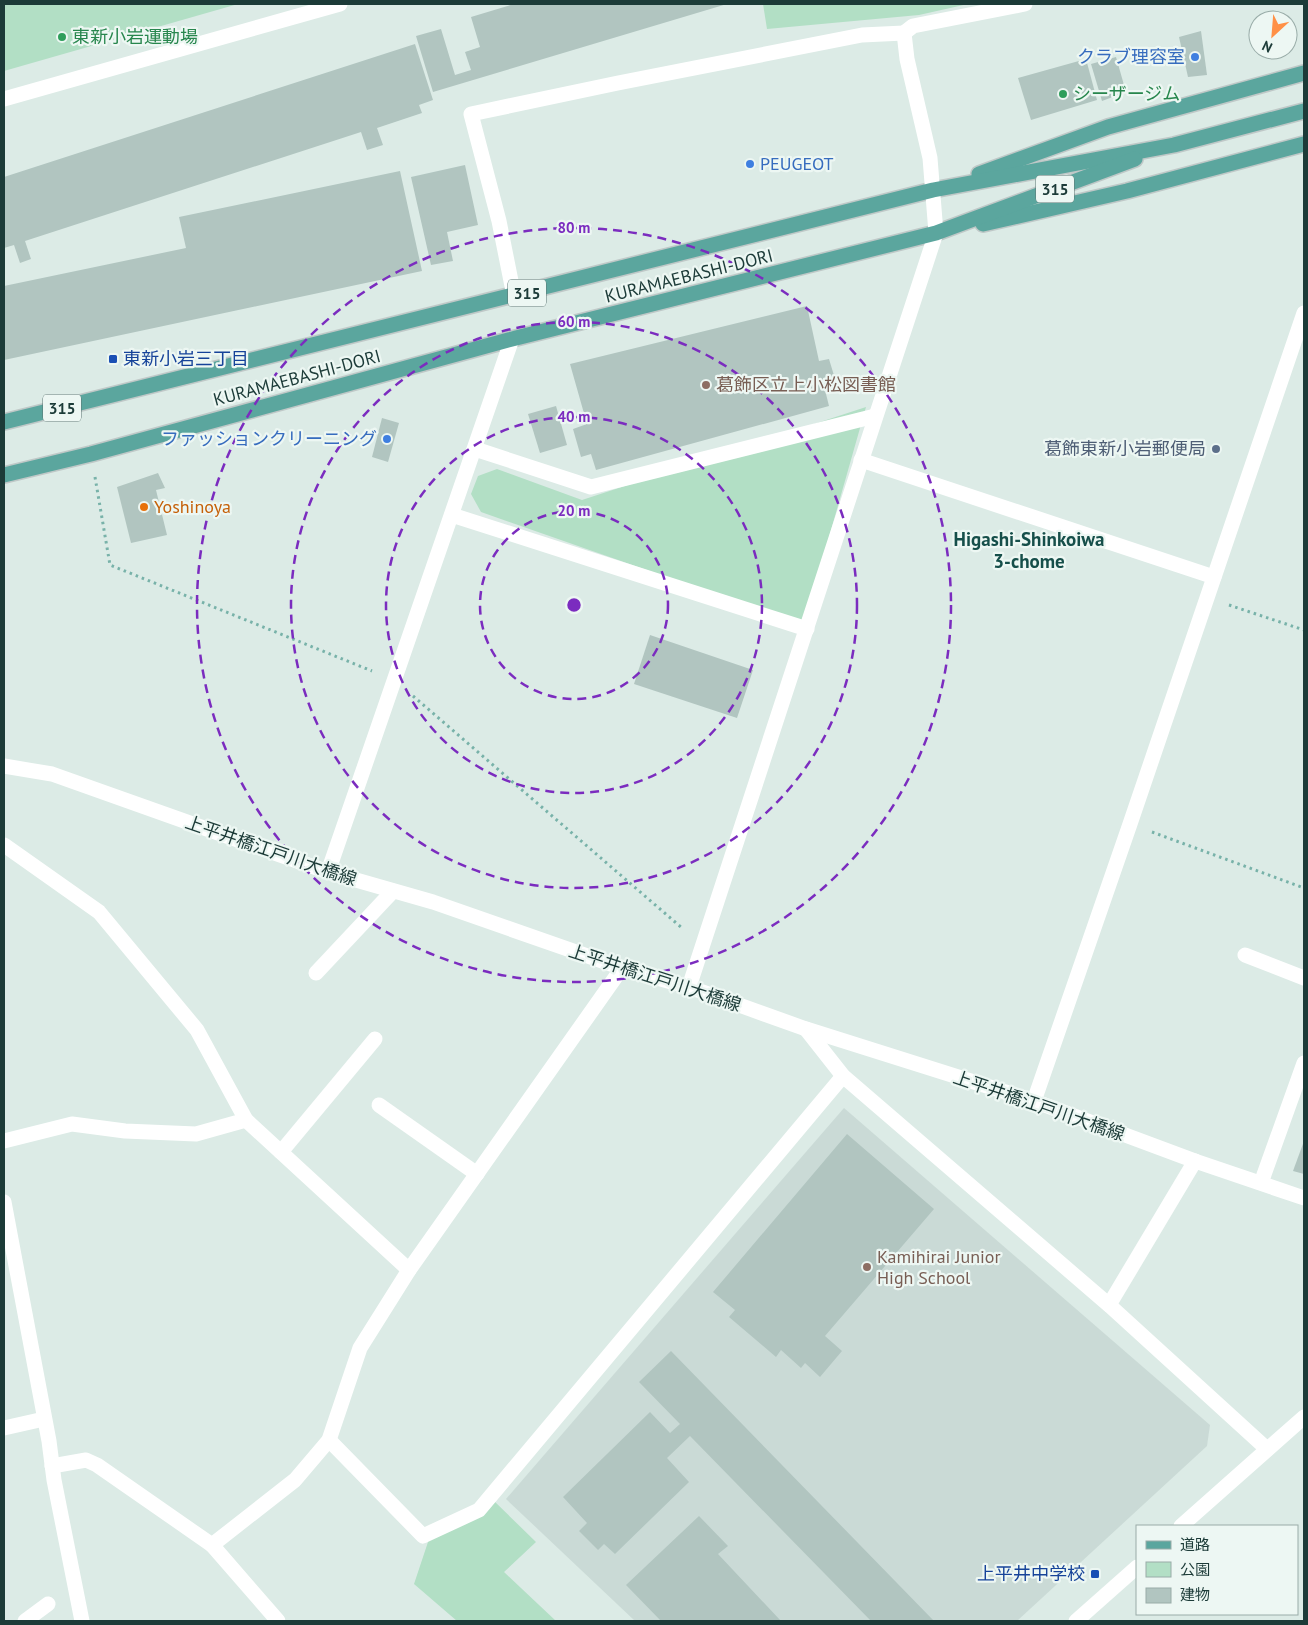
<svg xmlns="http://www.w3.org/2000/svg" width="1308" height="1625" font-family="'PT Sans','Noto Sans JP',sans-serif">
  <rect width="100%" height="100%" fill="#dcebe6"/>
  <polygon fill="#cadad6" points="844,1108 1210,1425 1207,1446 1017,1621 635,1621 506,1499"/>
  <g fill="#b2dfc5">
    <polygon points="4,4 238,4 4,71"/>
    <polygon points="763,4 968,4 919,15 767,29"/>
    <polygon points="866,407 804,625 481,512 471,494 478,476 497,469 582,500"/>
    <polygon points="493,1500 536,1542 504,1572 556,1621 457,1621 414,1584 429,1539"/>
  </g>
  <g fill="#b1c5c0">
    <polygon points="514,4 727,4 433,92 416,36 441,29 455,75 471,70 465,52 480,47 471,17"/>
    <polygon points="1201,31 1207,75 1188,77 1179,37"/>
    <polygon points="415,44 433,100 419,105 422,113 377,128 383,145 367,150 361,132 25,241 31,259 20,263 14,245 4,248 4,177"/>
    <polygon points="1116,57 1126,92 1102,101 1091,64"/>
    <polygon points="1086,59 1097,100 1031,120 1018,78"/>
    <polygon points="465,165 478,225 447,232 453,261 431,265 411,177"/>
    <polygon points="400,171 422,271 4,360 4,286 186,248 179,217"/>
    <polygon points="807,306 819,361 829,359 836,382 824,386 829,406 596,470 591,454 581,457 573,429 587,424 570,364"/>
    <polygon points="556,406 567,445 540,453 528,414"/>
    <polygon points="382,418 399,423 388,462 372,457"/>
    <polygon points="158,473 165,488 156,490 167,535 131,543 117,487"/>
    <polygon points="650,635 753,670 737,718 634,684"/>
    <polygon points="847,1134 934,1209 825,1336 842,1351 820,1377 805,1363 801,1368 781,1350 776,1357 729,1317 735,1310 713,1292"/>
    <polygon points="1304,1141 1304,1174 1293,1171"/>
    <polygon points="671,1351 934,1621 871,1621 690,1436 667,1458 689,1482 615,1554 604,1544 598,1550 579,1531 587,1523 563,1497 650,1412 670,1433 680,1424 639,1382"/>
    <polygon points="699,1516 728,1546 718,1554 781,1621 661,1621 626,1585"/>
  </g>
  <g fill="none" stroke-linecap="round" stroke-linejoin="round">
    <g stroke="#bfc8c7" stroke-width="18">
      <g id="primary">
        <polyline points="979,174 1108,127 1304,73"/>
        <polyline points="983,224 1127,191 1304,144"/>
        <polyline points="4,422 933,190 1174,145 1304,111"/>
        <polyline points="4,475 91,454 512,339 936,233 1135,159"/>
      </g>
    </g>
    <g stroke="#78b2a9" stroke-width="3" stroke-dasharray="2.5 4" stroke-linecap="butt">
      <polyline points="95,477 110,565 372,671"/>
      <polyline points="1229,605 1304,630"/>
      <polyline points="413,696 682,928"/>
      <polyline points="1152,832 1304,888"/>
    </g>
    <g stroke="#fff" stroke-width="15">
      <polyline points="514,296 499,221 471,114 618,83 862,35 904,33"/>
      <polyline points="475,449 591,487 875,416"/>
      <polyline points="316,973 393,891"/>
      <polyline points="379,1105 477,1174"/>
      <polyline points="281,1152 375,1039"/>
      <polyline points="329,1440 423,1536 479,1510 843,1076"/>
      <polyline points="212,1545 278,1621"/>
      <polyline points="25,1621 48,1604"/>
    </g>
    <g stroke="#fff" stroke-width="15">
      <polyline points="861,460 1214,577"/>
      <polyline points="452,515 807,629"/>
      <polyline points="4,845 99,912 197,1030 246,1120 196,1134 125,1131 72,1124 4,1141"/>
      <polyline points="328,872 512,339"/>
      <polyline points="1245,955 1304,978"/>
      <polyline points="689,987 936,233 930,158 907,59 904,33 913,26 1025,4"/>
      <polyline points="806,1029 843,1076 1109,1305 1267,1449"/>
      <polyline points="1034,1101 1130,824 1304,313"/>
      <polyline points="246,1120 409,1270"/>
      <polyline points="1261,1183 1304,1063"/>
      <polyline points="1109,1305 1195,1161"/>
      <polyline points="4,1428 44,1419"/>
      <polyline points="52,1466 86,1460 97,1465 212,1545 295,1480 329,1440 360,1348 409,1270 622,968"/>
    </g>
    <g stroke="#fff" stroke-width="15">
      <polyline points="4,99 340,4"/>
      <polyline points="4,766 52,774 328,872 433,902 622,968 689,987 806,1029 1034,1101 1195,1161 1304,1198"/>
      <polyline points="4,1202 49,1441 54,1480 82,1621"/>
      <polyline points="1181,1526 1304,1417"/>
      <polyline points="1076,1621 1137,1567"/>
    </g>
    <use href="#primary" stroke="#5ba69e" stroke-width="15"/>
  </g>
  <g fill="none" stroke="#7b2cbf" stroke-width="2.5" stroke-dasharray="9 6">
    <circle cx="574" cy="605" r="94"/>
    <circle cx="574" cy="605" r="188"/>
    <circle cx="574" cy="605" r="283"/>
    <circle cx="574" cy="605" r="377"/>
  </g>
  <g fill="#2e9e5b" stroke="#edf7f3" stroke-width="2">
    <circle cx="62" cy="37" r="5"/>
    <circle cx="1063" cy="94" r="5"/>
  </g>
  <g fill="#3f7fe0" stroke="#edf7f3" stroke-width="2">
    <circle cx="1195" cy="57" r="5"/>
    <circle cx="750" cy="164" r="5"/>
    <circle cx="387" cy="439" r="5"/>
  </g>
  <g fill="#1a4fb4" stroke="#edf7f3" stroke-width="2">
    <rect x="108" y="354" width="10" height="10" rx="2.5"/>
    <rect x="1090" y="1569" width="10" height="10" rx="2.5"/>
  </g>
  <g fill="#8d6e63" stroke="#edf7f3" stroke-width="2">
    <circle cx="706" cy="385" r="5"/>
    <circle cx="867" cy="1267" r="5"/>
  </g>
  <circle fill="#5c6f8a" stroke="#edf7f3" stroke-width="2" cx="1216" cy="449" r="5"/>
  <circle fill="#e8710a" stroke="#edf7f3" stroke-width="2" cx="144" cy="507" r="5"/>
  <g text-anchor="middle" stroke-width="4.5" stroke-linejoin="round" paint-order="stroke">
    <g fill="#edf7f3" stroke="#5b7370" stroke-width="1">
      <rect x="1036" y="175.5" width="38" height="27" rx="4"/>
      <rect x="508" y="279.5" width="38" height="27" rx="4"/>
      <rect x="43" y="394.5" width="38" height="27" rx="4"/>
    </g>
    <g font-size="16" font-weight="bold" fill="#1c3b38">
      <text x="1055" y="195">315</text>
      <text x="527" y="299">315</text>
      <text x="62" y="414">315</text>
    </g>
    <g font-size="18" fill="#27864d" stroke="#edf7f3" text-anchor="start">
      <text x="72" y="43">東新小岩運動場</text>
      <text x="1073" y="100">シーザージム</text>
    </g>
    <g font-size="18" fill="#366cbe" stroke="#edf7f3" text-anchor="end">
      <text x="1185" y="63">クラブ理容室</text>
      <text x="760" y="170" text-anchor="start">PEUGEOT</text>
      <text x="377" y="445">ファッションクリーニング</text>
    </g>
    <g font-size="18" fill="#1c3b38" stroke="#edf7f3">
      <text transform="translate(689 276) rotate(-14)" y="6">KURAMAEBASHI-DORI</text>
      <text transform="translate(297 378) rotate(-15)" y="6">KURAMAEBASHI-DORI</text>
      <text transform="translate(271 851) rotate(19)" y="6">上平井橋江戸川大橋線</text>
      <text transform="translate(655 978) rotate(18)" y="6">上平井橋江戸川大橋線</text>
      <text transform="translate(1039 1106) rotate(19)" y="6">上平井橋江戸川大橋線</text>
    </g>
    <g font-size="18" fill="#164399" stroke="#edf7f3" text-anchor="start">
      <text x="123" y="365">東新小岩三丁目</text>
      <text x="1085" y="1580" text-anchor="end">上平井中学校</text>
    </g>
    <g font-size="18" fill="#785e54" stroke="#edf7f3" text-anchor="start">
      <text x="716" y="391">葛飾区立上小松図書館</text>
      <text x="877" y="1263">Kamihirai Junior<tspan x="877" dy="21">High School</tspan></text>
    </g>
    <g font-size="18" fill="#4e5e75" stroke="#edf7f3" text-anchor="end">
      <text x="1206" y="455">葛飾東新小岩郵便局</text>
    </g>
    <g font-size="18" fill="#c56008" stroke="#edf7f3" text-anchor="start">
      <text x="154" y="513">Yoshinoya</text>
    </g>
    <g font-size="19" font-weight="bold" fill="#164f4a" stroke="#edf7f3">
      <text x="1029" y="546">Higashi-Shinkoiwa<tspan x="1029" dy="22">3-chome</tspan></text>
    </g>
  </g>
  <circle cx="574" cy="605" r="8" fill="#7b2cbf" stroke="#edf7f3" stroke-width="2.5"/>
  <g font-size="15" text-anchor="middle" font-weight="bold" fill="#7b2cbf" stroke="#edf7f3" stroke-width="4.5" stroke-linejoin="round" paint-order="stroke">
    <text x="574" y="233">80 m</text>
    <text x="574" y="327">60 m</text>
    <text x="574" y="422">40 m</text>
    <text x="574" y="516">20 m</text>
  </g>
  <rect width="1308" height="1625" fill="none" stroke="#1c3b38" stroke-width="10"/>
  <rect x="1136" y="1525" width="162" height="90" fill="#edf7f3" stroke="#99aca8"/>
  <rect x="1146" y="1541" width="25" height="8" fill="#5ba69e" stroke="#99aca8"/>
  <text x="1180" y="1550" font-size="15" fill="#1c3b38">道路</text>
  <rect x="1146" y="1562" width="25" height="15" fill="#b2dfc5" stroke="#99aca8"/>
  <text x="1180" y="1575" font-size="15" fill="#1c3b38">公園</text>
  <rect x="1146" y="1588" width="25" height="15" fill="#b1c5c0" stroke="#99aca8"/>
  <text x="1180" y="1600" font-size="15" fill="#1c3b38">建物</text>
  <g transform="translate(1273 35) rotate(206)"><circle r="24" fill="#edf7f3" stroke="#99aca8"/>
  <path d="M0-4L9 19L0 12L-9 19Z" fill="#ff9046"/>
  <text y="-8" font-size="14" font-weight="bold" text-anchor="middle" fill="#1c3b38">N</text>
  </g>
</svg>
